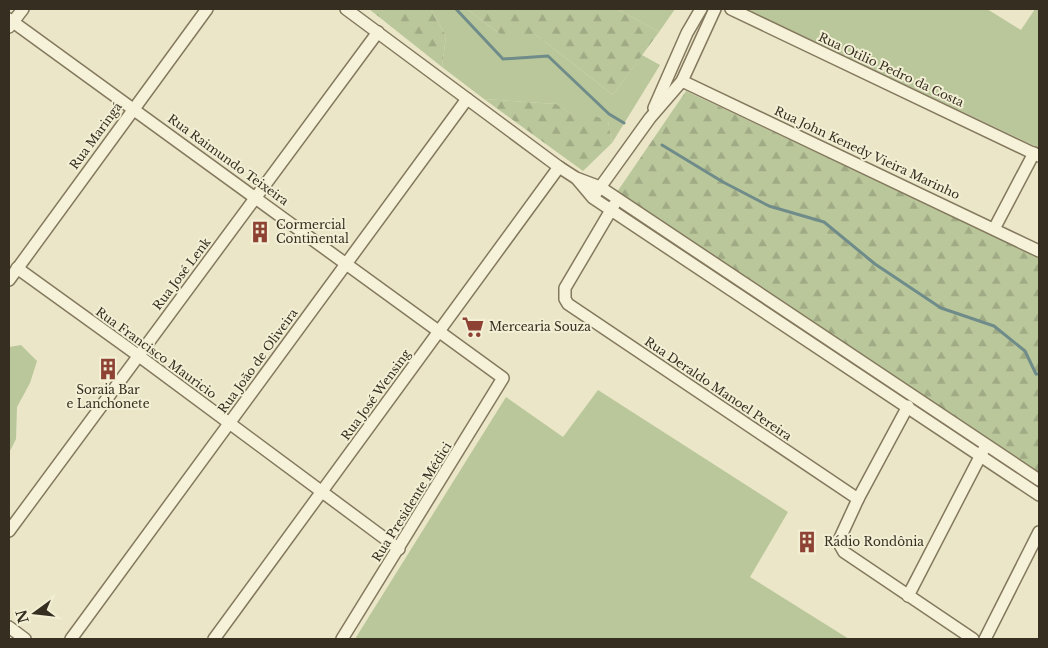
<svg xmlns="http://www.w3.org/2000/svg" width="1048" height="648" font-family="'Libre Baskerville',serif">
  <defs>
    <pattern id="forest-firs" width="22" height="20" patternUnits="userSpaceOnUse" patternTransform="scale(1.25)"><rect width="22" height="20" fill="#bac79b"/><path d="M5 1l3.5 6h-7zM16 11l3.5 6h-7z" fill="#a0ab85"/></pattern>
  </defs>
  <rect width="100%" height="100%" fill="#eae6c7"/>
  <g fill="#bac79b">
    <polygon points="431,9 467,9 500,34 535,34 613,95 642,55 660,65 612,143 608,121 585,123 556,104 484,99 442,67 446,36"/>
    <polygon points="617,9 675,9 659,32"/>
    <polygon points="746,9 987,9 1021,30 1035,9 1039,9 1039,148"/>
    <polygon points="21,345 37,361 30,383 17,407 16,439 9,453 9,347"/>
    <polygon points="598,390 788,512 750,577 849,639 355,639 506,397 563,437"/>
  </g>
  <g fill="url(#forest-firs)">
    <polygon points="369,9 431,9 446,36 442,67"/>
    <polygon points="467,9 617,9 659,32 613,95 535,34 500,34"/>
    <polygon points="686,91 1039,257 1039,473 617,192"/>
    <polygon points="484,99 556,104 585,122 592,115 608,121 612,143 583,171"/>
  </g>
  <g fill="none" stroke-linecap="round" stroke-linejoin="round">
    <g stroke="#6f8c8a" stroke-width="3">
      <polyline points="456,9 503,59 548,56 609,114 624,123"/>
      <polyline points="662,145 723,182 769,206 824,222 875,264 941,308 994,326 1025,351 1036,374 1039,374"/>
    </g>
    <g stroke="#84795e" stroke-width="14">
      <g id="minor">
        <polyline points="346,9 559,167 576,178 600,187 1039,480"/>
        <polyline points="731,9 1039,156"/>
        <polyline points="9,19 503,378 342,639"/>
        <polyline points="9,27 23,9"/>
        <polyline points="682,81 1039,251"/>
        <polyline points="654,108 687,33 701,9"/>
        <polyline points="577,179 593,198 1039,495"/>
        <polyline points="596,193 650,118 682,81 715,9"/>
        <polyline points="614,205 565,288 565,299 568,304 858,499"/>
        <polyline points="994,229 1034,153"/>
        <polyline points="17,268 139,356 399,549"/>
        <polyline points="9,280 207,9"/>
        <polyline points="908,406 858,499 840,538 840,545 844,552 973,639"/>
        <polyline points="9,531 378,32"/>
        <polyline points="908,596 984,449"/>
        <polyline points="9,627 25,639"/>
        <polyline points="71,639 467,99"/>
        <polyline points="214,639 559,167"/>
        <polyline points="985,639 1039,532"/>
      </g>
    </g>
    <use href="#minor" stroke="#f6f2d9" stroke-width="11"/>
  </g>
  <defs>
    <g id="building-bare" transform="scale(1.725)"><path d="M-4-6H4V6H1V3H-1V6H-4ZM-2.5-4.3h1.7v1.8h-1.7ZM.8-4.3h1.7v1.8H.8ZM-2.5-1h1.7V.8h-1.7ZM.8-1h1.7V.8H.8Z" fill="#8d4233" stroke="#f2efd5" stroke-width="2.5" paint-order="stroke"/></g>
    <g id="supermarket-bare" transform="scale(1.725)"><path d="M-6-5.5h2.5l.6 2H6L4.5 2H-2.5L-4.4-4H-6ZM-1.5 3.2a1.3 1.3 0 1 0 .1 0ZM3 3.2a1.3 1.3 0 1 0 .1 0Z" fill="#8d4233" stroke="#f2efd5" stroke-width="2.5" paint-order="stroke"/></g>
  </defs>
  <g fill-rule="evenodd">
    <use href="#building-bare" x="260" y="232"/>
    <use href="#supermarket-bare" x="473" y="327"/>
    <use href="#building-bare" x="108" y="369"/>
    <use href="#building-bare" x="807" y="542"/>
  </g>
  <g text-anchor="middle" stroke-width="4" stroke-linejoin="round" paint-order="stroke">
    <g font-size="12" fill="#362e20" stroke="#f2efd5">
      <text transform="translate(891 70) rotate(25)" y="4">Rua Otilio Pedro da Costa</text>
      <text transform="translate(96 136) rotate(-54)" y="4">Rua Maringá</text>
      <text transform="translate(867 153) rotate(25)" y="4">Rua John Kenedy Vieira Marinho</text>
      <text transform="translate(228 160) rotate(36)" y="4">Rua Raimundo Teixeira</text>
      <text transform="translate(182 274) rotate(-53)" y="4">Rua José Lenk</text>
      <text transform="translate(156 353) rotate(36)" y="4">Rua Francisco Mauricio</text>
      <text transform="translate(258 361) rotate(-54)" y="4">Rua João de Oliveira</text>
      <text transform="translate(718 389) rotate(34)" y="4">Rua Deraldo Manoel Pereira</text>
      <text transform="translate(376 395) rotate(-54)" y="4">Rua José Wensing</text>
      <text transform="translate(412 502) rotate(-58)" y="4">Rua Presidente Médici</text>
    </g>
    <g font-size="12" fill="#362e20" stroke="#f2efd5" text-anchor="start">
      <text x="276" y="229">Cormercial<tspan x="276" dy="14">Continental</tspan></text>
      <text x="489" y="331">Mercearia Souza</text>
      <text x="108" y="394" text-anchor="middle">Soraia Bar<tspan x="108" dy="14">e Lanchonete</tspan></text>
      <text x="824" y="546">Rádio Rondônia</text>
    </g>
  </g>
  <rect width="1048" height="648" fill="none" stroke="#362e20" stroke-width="20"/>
  <g transform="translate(35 613) rotate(255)" stroke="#f2efd5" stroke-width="4" paint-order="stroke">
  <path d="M0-4L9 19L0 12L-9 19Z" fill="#362e20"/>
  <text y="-8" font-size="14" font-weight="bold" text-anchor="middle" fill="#362e20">N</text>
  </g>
</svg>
